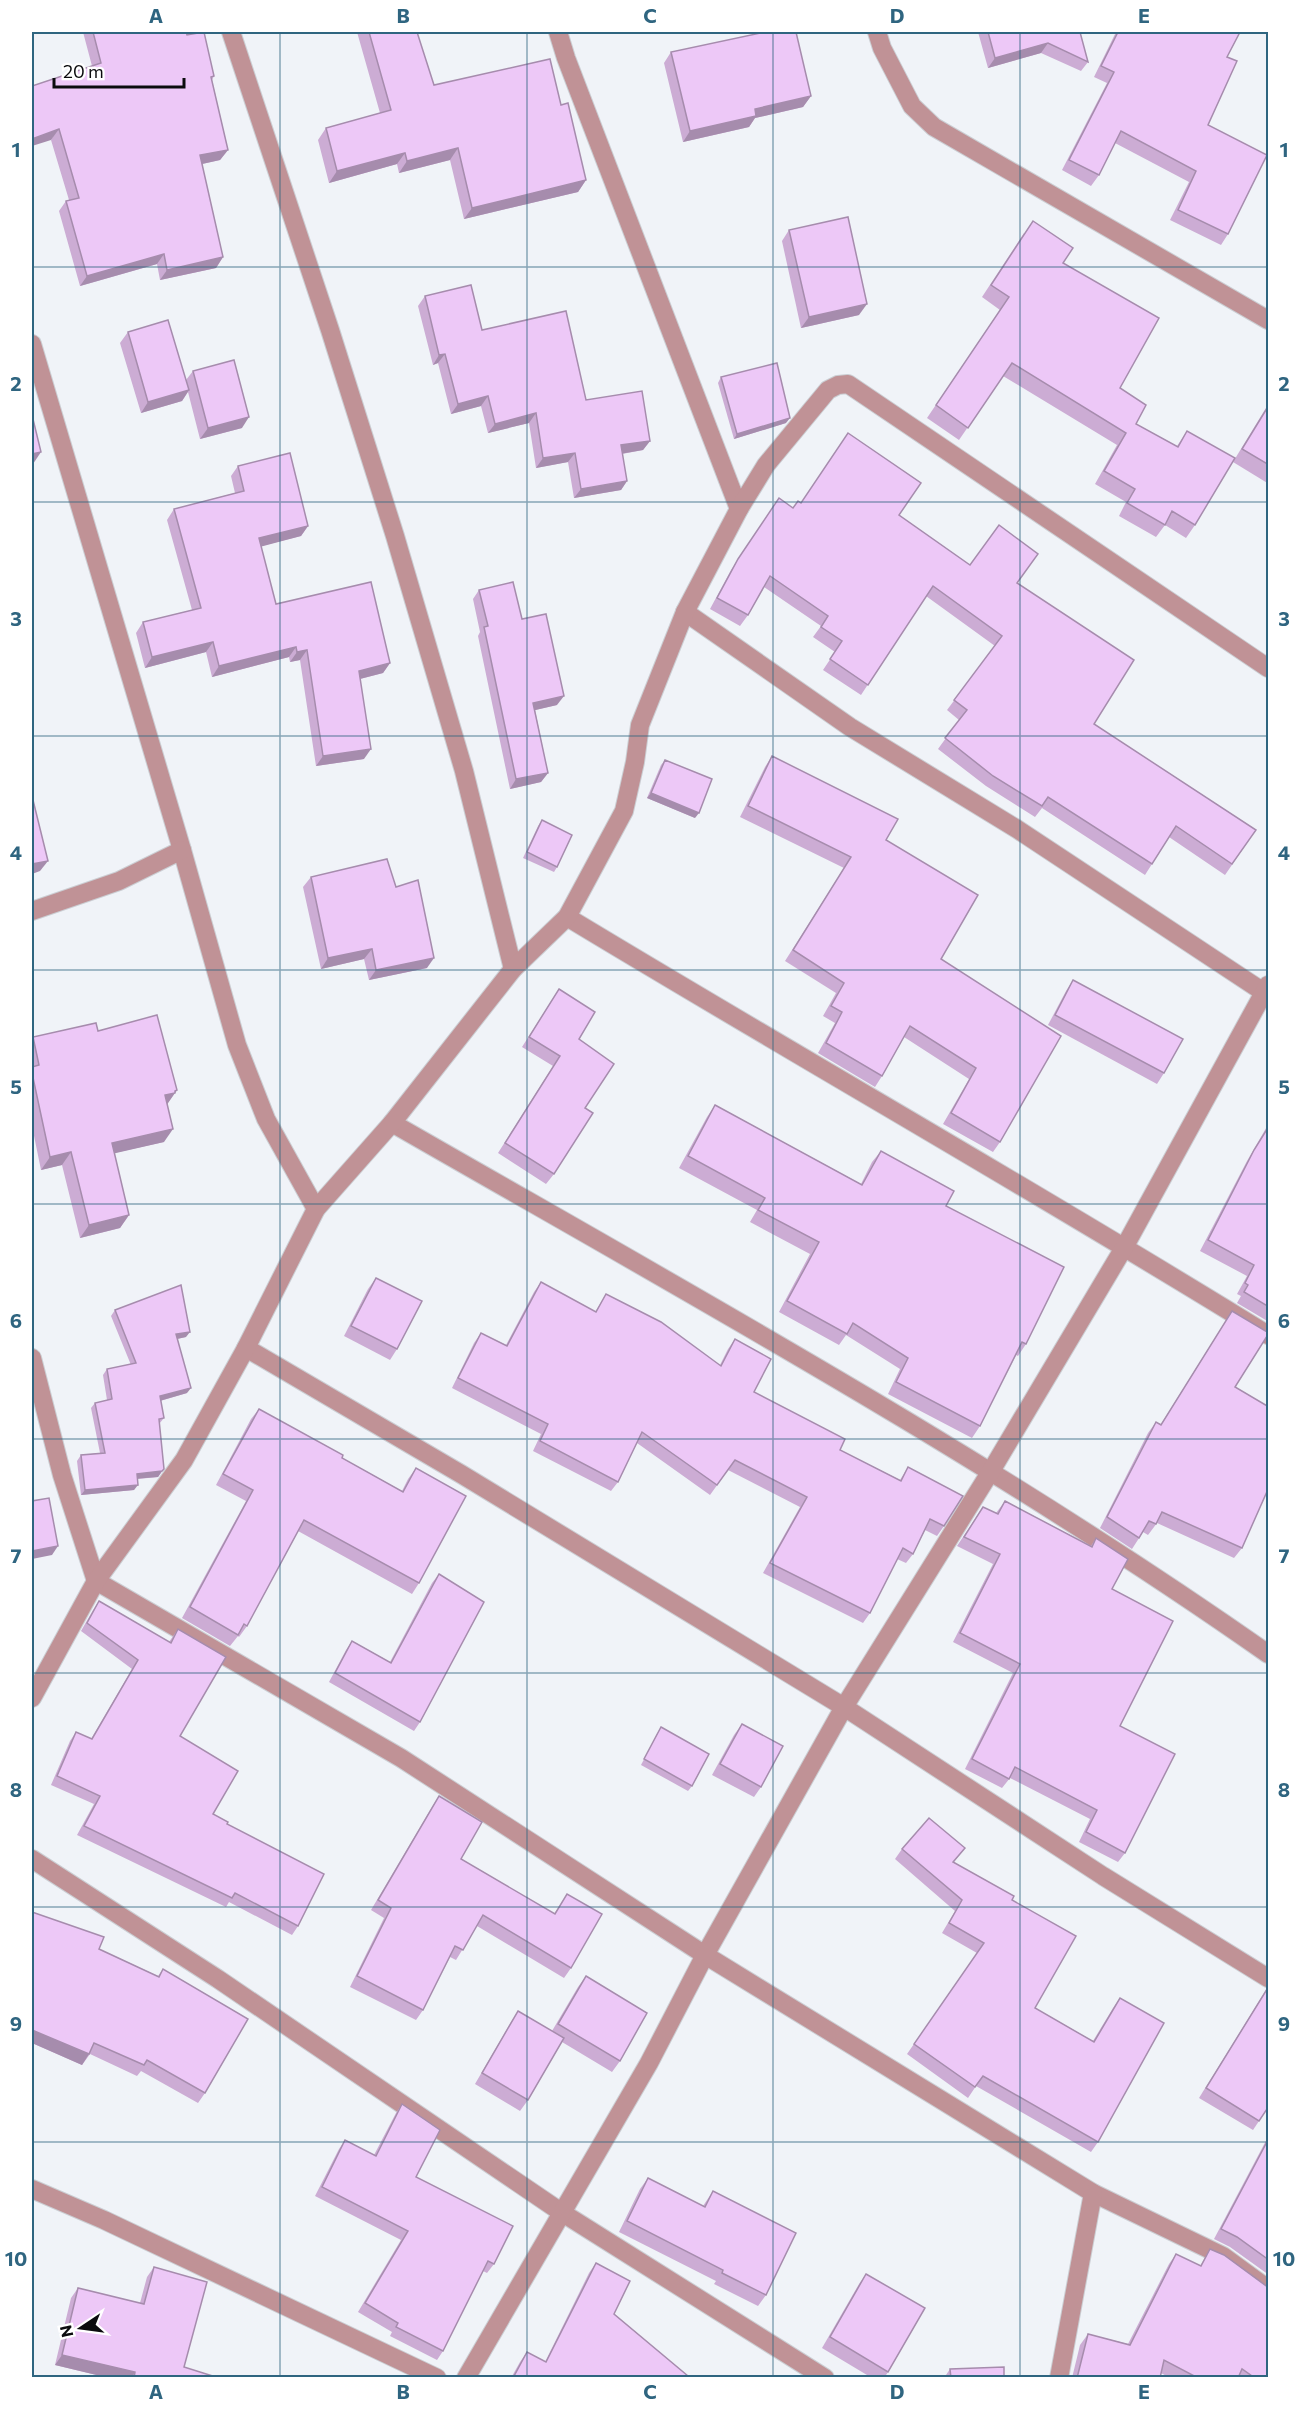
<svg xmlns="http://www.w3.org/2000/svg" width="1300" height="2409" font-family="Commissioner,sans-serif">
  <rect width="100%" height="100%" fill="#f0f3f8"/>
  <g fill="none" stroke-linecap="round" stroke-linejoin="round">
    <g stroke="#cbced3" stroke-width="20">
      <g id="minor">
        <polyline points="231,32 330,330 395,536 464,771 513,969"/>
        <polyline points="558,32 566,58 739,509"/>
        <polyline points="877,32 882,48 912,106 934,127 1268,320"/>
        <polyline points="32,344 182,850 237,1045 266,1119 316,1209"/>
        <polyline points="685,612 850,727 1017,829 1268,995"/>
        <polyline points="32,911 119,881 182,850"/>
        <path d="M 567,917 C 800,1058 1037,1192 1268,1335"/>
        <path d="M 392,1123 C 688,1293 989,1458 1268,1654"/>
        <polyline points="246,1348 461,1474 844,1707 1103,1876 1268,1978"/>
        <polyline points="32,1358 62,1475 96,1581 401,1758 705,1955 1093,2193 1223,2256 1268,2289"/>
        <polyline points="32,1698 96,1581 184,1460 246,1348 316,1209 392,1123 513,969 567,917 624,811 635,762 640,725 685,612 739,509 766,465 828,390 838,385 848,384 1268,668"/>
        <polyline points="32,1859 218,1979 561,2212 825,2378"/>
        <polyline points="32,2189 104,2220 437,2378"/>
        <polyline points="466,2378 649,2063 705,1955 844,1707 991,1471 1125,1246 1268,985"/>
        <polyline points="1059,2378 1093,2193"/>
      </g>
    </g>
    <use href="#minor" stroke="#c09296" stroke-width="18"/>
  </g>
  <g fill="#ccacd4">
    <polygon points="83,32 186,32 187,35 214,76 212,80 228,150 220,160 202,164 223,257 216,268 160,280 157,264 80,286 59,211 66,201 69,200 51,140 92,66"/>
    <polygon points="357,32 417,32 434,85 561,105 586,180 578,192 464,219 450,160 399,173 397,164 329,183 318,140 326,128 380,113"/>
    <polygon points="978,32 1080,32 1088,62 1081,71 1041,53 988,68"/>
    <polygon points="1116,32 1240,32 1227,57 1208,125 1228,234 1221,245 1170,220 1189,182 1115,143 1099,175 1091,186 1062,170 1107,83 1094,77"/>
    <polygon points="671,52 811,96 803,107 755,118 749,127 683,142 664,63"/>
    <polygon points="789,230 859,315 801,328 782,241"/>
    <polygon points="1024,233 1063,263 1136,424 1177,446 1187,431 1195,525 1186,538 1165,525 1156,537 1119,516 1126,502 1095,484 1117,445 1003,376 959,440 927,418 1000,310 982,297"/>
    <polygon points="425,296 482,330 650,441 643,450 622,454 627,481 621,490 574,498 568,462 536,468 529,423 488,433 481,406 451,414 438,363 433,365 418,306"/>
    <polygon points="128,332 186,380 193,371 242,428 200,439 188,392 182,401 141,413 120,343"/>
    <polygon points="721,377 786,423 734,439 718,383"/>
    <polygon points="1269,403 1269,484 1233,462"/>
    <polygon points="238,466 308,526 301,536 261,546 276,604 390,663 383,673 360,679 364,759 316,766 300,660 290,662 289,657 212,677 206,652 145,668 136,633 143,622 192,610 167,520 174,509 235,493 231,476"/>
    <polygon points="779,498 793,508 801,503 899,515 970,565 1017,583 1094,724 1256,830 1225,875 1169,837 1145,875 1042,808 1035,817 986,786 938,749 959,720 947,710 995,646 926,596 861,695 823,670 835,652 813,637 821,626 764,587 748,615 740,626 710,609 731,570"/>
    <polygon points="479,590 522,619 557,705 535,710 548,773 541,782 510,789 478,636 480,632 473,599"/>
    <polygon points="772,756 886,840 941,959 1000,1142 993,1152 943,1124 969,1079 904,1037 882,1076 875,1087 818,1053 835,1023 823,1016 836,993 785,961 844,868 740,817 765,767"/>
    <polygon points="665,760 695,818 647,798 661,765"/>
    <polygon points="542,820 557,867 554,872 523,858 538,826"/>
    <polygon points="311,877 427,968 369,980 364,959 321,969 303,887"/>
    <polygon points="1073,980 1164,1073 1157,1084 1048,1025 1066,991"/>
    <polygon points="559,989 579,1039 585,1108 554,1174 546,1184 498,1153 553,1066 522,1047"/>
    <polygon points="98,1031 177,1090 167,1104 164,1142 114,1153 129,1215 120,1228 80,1238 62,1165 41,1170 32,1126 32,1040 33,1037"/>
    <polygon points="715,1105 861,1184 872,1162 881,1151 946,1206 1026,1344 1018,1356 1016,1355 980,1426 972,1438 888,1394 900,1369 846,1335 839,1345 779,1312 810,1254 750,1222 757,1210 679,1168 707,1117"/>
    <polygon points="1269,1123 1269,1322 1237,1303 1241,1296 1237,1294 1247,1276 1200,1251 1247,1161"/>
    <polygon points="376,1278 397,1349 390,1360 344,1336 368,1289"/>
    <polygon points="541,1282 595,1312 606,1294 720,1365 728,1349 735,1339 754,1392 840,1450 900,1480 908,1467 944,1526 937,1536 925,1530 913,1554 906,1563 897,1559 870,1613 863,1623 763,1573 800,1507 728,1470 710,1495 637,1443 618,1482 611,1491 533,1451 541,1434 452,1388 474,1343 481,1333 506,1345 534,1292"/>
    <polygon points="115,1310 186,1337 177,1339 187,1393 160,1401 164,1418 159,1424 164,1469 158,1477 138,1479 134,1490 81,1495 77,1461 81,1455 100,1453 91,1408 95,1403 107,1400 103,1375 107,1369 131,1365 111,1316"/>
    <polygon points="1232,1311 1235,1387 1269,1407 1269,1497 1265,1495 1242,1548 1234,1558 1157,1523 1148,1535 1143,1532 1132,1549 1100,1528 1148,1433 1156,1422 1161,1424"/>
    <polygon points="259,1409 342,1458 402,1491 408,1479 416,1468 419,1583 412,1594 298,1531 247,1626 239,1637 238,1636 230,1646 182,1618 246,1501 216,1485 251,1419"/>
    <polygon points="1005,1501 1091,1546 1096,1538 1112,1589 1120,1726 1125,1853 1118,1862 1079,1842 1090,1819 1010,1778 1002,1788 965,1769 1013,1673 953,1642 993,1564 957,1546 983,1507 996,1513"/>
    <polygon points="439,1574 420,1722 414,1731 329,1682 346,1650 352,1641 390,1662 432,1583"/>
    <polygon points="99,1601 169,1642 178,1629 180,1736 213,1814 227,1824 298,1926 292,1935 229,1902 226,1907 77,1835 94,1804 51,1785 70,1741 76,1732 91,1739 132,1669 81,1631 93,1610"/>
    <polygon points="742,1724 761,1787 754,1797 712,1775 734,1735"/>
    <polygon points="661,1727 692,1786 688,1791 641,1765"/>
    <polygon points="439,1796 461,1859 554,1914 567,1894 571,1968 564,1978 477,1926 456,1960 450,1957 423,2010 416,2020 350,1987 384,1918 371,1910 432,1807"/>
    <polygon points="965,1848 954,1862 1012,1900 1035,2008 1093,2041 1113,2008 1120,1998 1098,2142 1091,2152 976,2086 968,2098 907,2054 977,1953 942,1933 955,1911 895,1859 902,1849"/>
    <polygon points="32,1912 99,1949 158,1976 163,1969 205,2093 198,2103 141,2071 137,2076 90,2054 82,2065 32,2043"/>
    <polygon points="586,1976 620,2061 612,2072 562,2042 528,2100 520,2111 475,2084 511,2022 518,2011 552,2031 578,1987"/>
    <polygon points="1269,1985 1259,2121 1253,2130 1199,2098"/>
    <polygon points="402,2104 416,2177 494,2264 487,2273 483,2271 443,2351 437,2360 390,2336 392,2332 358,2312 401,2240 315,2196 339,2149 345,2140 374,2155 396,2113"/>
    <polygon points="1269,2135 1269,2275 1230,2247 1214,2239"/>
    <polygon points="648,2178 703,2206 713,2191 766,2295 758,2306 714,2284 716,2281 619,2232 640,2189"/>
    <polygon points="1210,2249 1269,2378 1170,2378 1161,2373 1160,2378 1072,2378 1080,2345 1088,2334 1128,2344 1169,2264 1176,2254 1200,2266"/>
    <polygon points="596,2263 614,2314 686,2378 511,2378 520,2362 527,2352 545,2362 589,2273"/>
    <polygon points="154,2267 184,2367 219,2378 109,2378 55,2365 71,2298 78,2288 140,2303 147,2277"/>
    <polygon points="866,2274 888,2372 884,2378 872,2378 822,2348 859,2284"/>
    <polygon points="950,2369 1004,2378 944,2378"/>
  </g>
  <g fill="#a68cad">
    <polygon points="1048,43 1041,53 988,68 995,58"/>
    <polygon points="811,96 803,107 755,118 749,127 683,142 690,131 755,109"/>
    <polygon points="59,129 51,140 32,146 32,139"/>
    <polygon points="458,148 450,160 399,173 407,161"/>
    <polygon points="228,150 220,160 193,166 200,155"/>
    <polygon points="405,153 397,164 329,183 337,171"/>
    <polygon points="586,180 578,192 464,219 472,208"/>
    <polygon points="164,254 157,264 80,286 87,276"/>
    <polygon points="223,257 216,268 160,280 167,270"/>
    <polygon points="867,304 859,315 801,328 809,317"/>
    <polygon points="445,354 438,363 433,365 439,355"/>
    <polygon points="189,390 182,401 141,413 148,402"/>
    <polygon points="488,396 481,406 451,414 458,404"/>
    <polygon points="536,413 529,423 488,433 495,424"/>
    <polygon points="249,417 242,428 200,439 208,428"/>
    <polygon points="790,418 786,423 734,439 737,434"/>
    <polygon points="650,441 643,450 614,455 621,445"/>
    <polygon points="41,452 33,464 32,464 32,454"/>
    <polygon points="575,453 568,462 536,468 543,458"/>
    <polygon points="627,481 621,490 574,498 581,489"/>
    <polygon points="308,526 301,536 252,549 259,538"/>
    <polygon points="213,642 206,652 145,668 152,657"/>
    <polygon points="296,647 289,657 212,677 219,666"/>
    <polygon points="307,650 300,660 290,662 297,652"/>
    <polygon points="390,663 383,673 352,681 359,671"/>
    <polygon points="564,696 557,705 527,712 533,703"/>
    <polygon points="371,749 364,759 316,766 323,756"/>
    <polygon points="548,773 541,782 510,789 516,779"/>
    <polygon points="651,793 699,813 695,818 647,798"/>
    <polygon points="48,861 40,871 32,874 32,864"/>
    <polygon points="372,949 364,959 321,969 328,958"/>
    <polygon points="434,958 427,968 369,980 376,970"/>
    <polygon points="177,1090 166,1106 165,1095"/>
    <polygon points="173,1129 164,1142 103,1156 112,1143"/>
    <polygon points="71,1152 62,1165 41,1170 50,1157"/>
    <polygon points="129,1215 120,1228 80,1238 89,1225"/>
    <polygon points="190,1332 186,1337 172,1340 176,1334"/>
    <polygon points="191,1388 187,1393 156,1402 160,1396"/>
    <polygon points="162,1471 158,1477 133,1479 137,1474"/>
    <polygon points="138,1485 134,1490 81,1495 85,1490"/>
    <polygon points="58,1546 52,1555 32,1559 32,1551"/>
    <polygon points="32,2030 89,2054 82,2065 32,2043"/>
    <polygon points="62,2355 135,2372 132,2378 109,2378 55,2365"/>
  </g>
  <g fill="#edc8f7" stroke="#a68cad" stroke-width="1.5">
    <polygon points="93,32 186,32 187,35 204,32 214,76 211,77 228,150 200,155 223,257 167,270 164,254 87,276 66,201 79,198 59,129 32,139 32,86 101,63"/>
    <polygon points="369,32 417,32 434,85 550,59 561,105 568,103 586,180 472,208 458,148 407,161 405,153 337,171 326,128 391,110"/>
    <polygon points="765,32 796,32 811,96 755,109 756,116 690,131 671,52"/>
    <polygon points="988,32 1080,32 1088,62 1048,43 995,58"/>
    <polygon points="1118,32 1240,32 1227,57 1237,61 1208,125 1267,155 1228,234 1178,210 1196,171 1121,131 1099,175 1069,160 1114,72 1101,66"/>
    <polygon points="848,217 867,304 809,317 789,230"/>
    <polygon points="1033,221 1073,248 1063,263 1159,318 1120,388 1146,405 1136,424 1178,447 1187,431 1235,458 1195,525 1172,511 1165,525 1127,503 1135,489 1104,471 1126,433 1012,363 968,428 936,405 1009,297 991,285"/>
    <polygon points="471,285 482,330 566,311 586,400 642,391 650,441 621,445 627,481 581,489 575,453 543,458 536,413 495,424 488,396 458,404 445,354 439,355 425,296"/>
    <polygon points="168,320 189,390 148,402 128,332"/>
    <polygon points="234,360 249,417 208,428 193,371"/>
    <polygon points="777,363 790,418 737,434 721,377"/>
    <polygon points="1269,405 1269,465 1242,449"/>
    <polygon points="32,415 41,452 32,454"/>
    <polygon points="848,433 921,483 899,515 970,565 999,525 1038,554 1017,583 1134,660 1094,724 1256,830 1232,864 1176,826 1152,864 1048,797 1042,806 993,776 945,738 967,710 954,700 1002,636 933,586 868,685 830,659 842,641 821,627 828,616 770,576 748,615 717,598 738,559 779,498 793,508 798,501 801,503"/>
    <polygon points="290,453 308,526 259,538 276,604 371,582 390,663 359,671 371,749 323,756 307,650 297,652 296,647 219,666 213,642 152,657 143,622 201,608 174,509 244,491 238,466"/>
    <polygon points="513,582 522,619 546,614 564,696 533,703 548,773 516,779 484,627 488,626 479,590"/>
    <polygon points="772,756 898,819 886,840 978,895 941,959 1061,1036 1000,1142 951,1113 976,1068 910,1026 882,1076 826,1043 842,1012 831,1006 844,983 793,950 851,857 748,806"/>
    <polygon points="665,760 712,779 699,813 651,793"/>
    <polygon points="32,796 48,861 32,864"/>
    <polygon points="542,820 572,835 557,867 527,852"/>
    <polygon points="387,859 396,887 418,880 434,958 376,970 372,949 328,958 311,877"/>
    <polygon points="1073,980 1183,1039 1164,1073 1055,1015"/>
    <polygon points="559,989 595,1012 579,1039 614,1064 585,1108 593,1113 554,1174 505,1143 560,1056 529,1037"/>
    <polygon points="157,1015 177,1090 175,1091 175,1093 165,1095 173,1129 112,1143 129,1215 89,1225 71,1152 50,1157 32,1073 32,1067 39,1065 33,1037 96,1023 98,1031"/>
    <polygon points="715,1105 862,1185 881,1151 954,1191 946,1206 1064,1267 1026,1344 1022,1342 980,1426 896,1382 908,1358 853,1323 847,1334 787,1301 819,1242 758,1210 765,1198 688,1156"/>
    <polygon points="1269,1126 1269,1307 1244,1292 1248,1285 1245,1283 1254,1265 1208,1240 1254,1150"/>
    <polygon points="376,1278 422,1301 397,1349 351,1326"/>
    <polygon points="541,1282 596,1312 606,1294 661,1322 721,1366 735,1339 771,1359 754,1392 845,1439 840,1450 901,1481 908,1467 963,1496 944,1526 930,1519 913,1554 903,1548 870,1613 770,1563 807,1497 735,1460 717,1485 642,1432 618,1482 540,1441 548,1424 458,1378 481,1333 507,1346"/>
    <polygon points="181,1285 190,1332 176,1334 191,1388 160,1396 164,1418 159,1419 164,1469 162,1471 137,1474 138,1485 85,1490 81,1455 105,1453 95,1403 112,1399 107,1369 136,1363 115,1310"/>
    <polygon points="1232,1311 1269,1333 1235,1387 1269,1407 1269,1487 1242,1548 1162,1512 1156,1524 1149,1521 1139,1538 1107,1517 1156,1422 1161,1425"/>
    <polygon points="259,1409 343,1455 342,1458 403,1492 416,1468 466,1496 419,1583 304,1520 247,1626 244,1624 238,1635 190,1607 253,1490 223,1474"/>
    <polygon points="49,1498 58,1546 32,1551 32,1501"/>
    <polygon points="1005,1501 1092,1547 1096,1538 1128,1559 1112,1589 1173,1621 1120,1726 1175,1754 1125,1853 1086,1832 1097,1810 1015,1767 1009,1779 972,1759 1020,1664 960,1633 1000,1554 964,1537 983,1507 998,1514"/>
    <polygon points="439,1574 484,1602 420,1722 335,1673 352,1641 391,1663"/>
    <polygon points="99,1601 171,1643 178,1629 226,1657 180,1736 238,1771 213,1814 228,1822 227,1824 324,1874 298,1926 235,1893 232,1898 84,1826 100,1796 57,1776 76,1732 92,1739 138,1660 87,1623"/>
    <polygon points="742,1724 783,1746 761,1787 720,1764"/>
    <polygon points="661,1727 709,1754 692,1786 644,1759"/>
    <polygon points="439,1796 482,1822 461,1859 555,1914 567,1894 602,1914 571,1968 483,1915 463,1950 455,1946 423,2010 357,1976 391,1908 378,1900"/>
    <polygon points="929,1818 965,1848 953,1862 1014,1896 1012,1900 1076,1936 1035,2008 1094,2042 1120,1998 1164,2023 1098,2142 983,2076 975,2087 914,2044 984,1943 949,1923 962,1900 902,1849"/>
    <polygon points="32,1912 104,1937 99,1949 159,1977 163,1969 248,2019 205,2093 147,2060 144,2065 94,2043 89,2054 32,2030"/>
    <polygon points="586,1976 647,2013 620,2061 558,2024"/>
    <polygon points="1269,1986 1269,2106 1259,2121 1206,2088"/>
    <polygon points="518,2011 564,2038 528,2100 482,2073"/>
    <polygon points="402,2104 440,2130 416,2177 513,2226 494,2264 488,2261 443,2351 396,2327 398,2323 365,2303 408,2231 322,2187 345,2140 376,2156"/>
    <polygon points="1269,2138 1269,2260 1237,2237 1221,2229"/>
    <polygon points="648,2178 705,2207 713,2191 796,2233 766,2295 722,2273 723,2270 627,2221"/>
    <polygon points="1210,2249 1224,2255 1269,2288 1269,2378 1255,2378 1242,2369 1238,2378 1198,2378 1164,2360 1160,2378 1077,2378 1088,2334 1130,2345 1176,2254 1201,2266"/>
    <polygon points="596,2263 630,2281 614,2314 688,2376 686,2378 513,2378 527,2352 546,2362"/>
    <polygon points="154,2267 207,2282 184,2367 219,2378 134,2378 135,2372 62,2355 78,2288 144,2304"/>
    <polygon points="866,2274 925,2308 888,2372 830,2337"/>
    <polygon points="1004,2367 1004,2378 951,2378 950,2369"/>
  </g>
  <path fill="none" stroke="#2f6580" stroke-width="1.5" stroke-opacity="0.55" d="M 280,32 L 280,2378M 527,32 L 527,2378M 773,32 L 773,2378M 1020,32 L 1020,2378M 32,267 L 1268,267M 32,502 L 1268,502M 32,736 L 1268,736M 32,970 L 1268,970M 32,1204 L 1268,1204M 32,1439 L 1268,1439M 32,1673 L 1268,1673M 32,1907 L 1268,1907M 32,2142 L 1268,2142"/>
  <rect width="1300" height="2409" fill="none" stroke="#ffffff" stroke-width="66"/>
  <g transform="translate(81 2328) rotate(257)" stroke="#ffffff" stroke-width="4.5" paint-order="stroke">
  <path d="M0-4.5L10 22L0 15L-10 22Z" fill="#0b0c0e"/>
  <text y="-9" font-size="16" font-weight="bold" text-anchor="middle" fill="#0b0c0e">N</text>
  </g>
  <path d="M54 78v9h130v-9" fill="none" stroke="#0b0c0e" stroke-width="3"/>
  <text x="63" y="78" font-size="18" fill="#0b0c0e" stroke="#ffffff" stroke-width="4.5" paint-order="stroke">20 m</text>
  <rect x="33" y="33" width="1234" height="2343" fill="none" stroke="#2f6580" stroke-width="2"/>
  <g font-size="20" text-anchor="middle" font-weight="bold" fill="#2f6580">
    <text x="156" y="23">A</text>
    <text x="403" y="23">B</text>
    <text x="650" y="23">C</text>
    <text x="897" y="23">D</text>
    <text x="1144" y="23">E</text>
    <text x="16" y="157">1</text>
    <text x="1284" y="157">1</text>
    <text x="16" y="391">2</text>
    <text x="1284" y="391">2</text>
    <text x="16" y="626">3</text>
    <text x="1284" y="626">3</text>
    <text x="16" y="860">4</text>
    <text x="1284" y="860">4</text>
    <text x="16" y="1094">5</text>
    <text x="1284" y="1094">5</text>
    <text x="16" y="1328">6</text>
    <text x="1284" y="1328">6</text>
    <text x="16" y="1563">7</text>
    <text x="1284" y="1563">7</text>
    <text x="16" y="1797">8</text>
    <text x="1284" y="1797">8</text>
    <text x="16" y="2031">9</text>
    <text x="1284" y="2031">9</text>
    <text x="16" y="2266">10</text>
    <text x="1284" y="2266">10</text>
    <text x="156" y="2399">A</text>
    <text x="403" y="2399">B</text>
    <text x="650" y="2399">C</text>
    <text x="897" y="2399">D</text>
    <text x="1144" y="2399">E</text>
  </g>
</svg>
